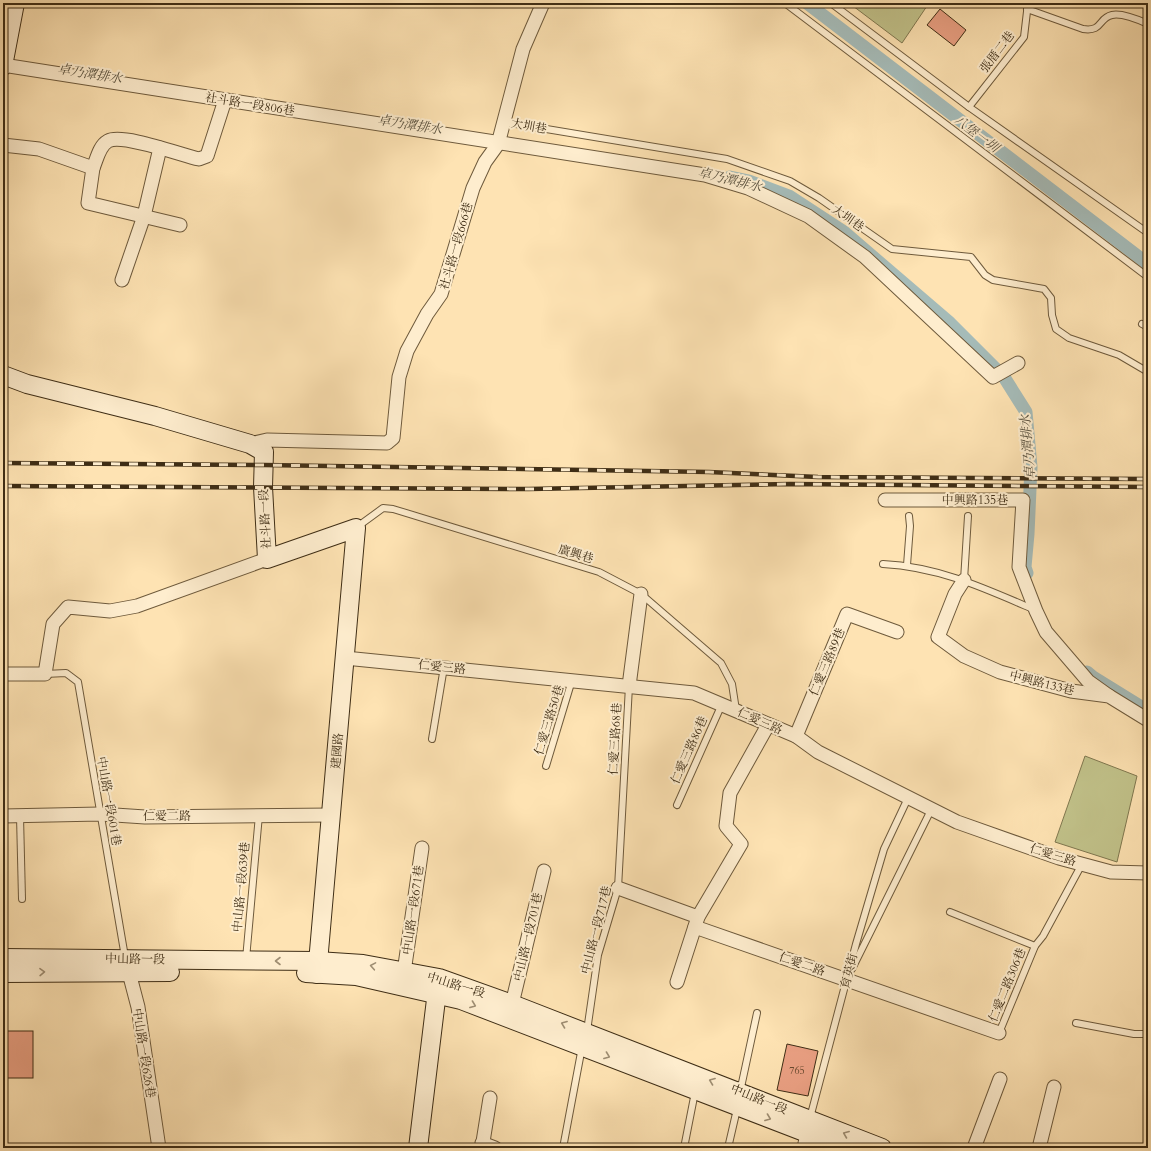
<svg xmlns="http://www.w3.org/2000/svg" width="1151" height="1151" font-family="Cardo,'Noto Serif TC',serif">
  <rect width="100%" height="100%" fill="#fee3b3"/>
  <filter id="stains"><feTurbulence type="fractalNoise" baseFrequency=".005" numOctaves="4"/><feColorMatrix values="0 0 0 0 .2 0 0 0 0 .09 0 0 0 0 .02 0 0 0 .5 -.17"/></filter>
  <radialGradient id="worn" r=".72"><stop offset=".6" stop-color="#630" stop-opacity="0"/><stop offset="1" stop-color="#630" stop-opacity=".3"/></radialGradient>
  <g fill="#c2c38b" stroke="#807850">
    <polygon points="849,3 929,3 902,43"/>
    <polygon points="1085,756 1137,776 1117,862 1055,842"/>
  </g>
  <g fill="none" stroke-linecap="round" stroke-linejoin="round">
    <g stroke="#a5bbb8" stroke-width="13">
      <polyline points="807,3 1148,264"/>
      <polyline points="730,177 749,181 789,196 844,232 950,323 1004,377 1026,412 1031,467 1028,534 1025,567 1027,573"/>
      <polyline points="1087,672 1093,677 1148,711"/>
    </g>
  </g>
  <g fill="#eaa083" stroke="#3e2d15">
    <polygon points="940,9 966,30 954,46 927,25"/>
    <rect x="3" y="1031" width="30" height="47"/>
    <polygon points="787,1044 818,1051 808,1096 777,1090"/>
  </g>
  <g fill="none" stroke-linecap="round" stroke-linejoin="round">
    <g stroke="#6e5a3c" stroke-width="8">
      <g id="lane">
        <polyline points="785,3 1148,277"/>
        <polyline points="831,3 969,107 1148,233"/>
        <path d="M 1027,9 L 1083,29 C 1103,32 1098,18 1112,15 C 1121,13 1139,20 1148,24"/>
        <polyline points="969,107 1024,37 1028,3"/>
        <polyline points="504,122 727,159 790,181 819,198 892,249 971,257 985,275 993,280 1044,289 1051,298 1052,315 1056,329 1069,338 1119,355 1148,372"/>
        <polyline points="1142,324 1148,327"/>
        <polyline points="357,527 383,508 393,509 599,572 641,594 721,663 732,684 736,710"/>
        <path d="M 883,564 C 939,567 984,588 1035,610"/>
        <polyline points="907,565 910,526 909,516"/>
        <polyline points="964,580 968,516"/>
        <polyline points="45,674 66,673 78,682 125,957"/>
        <polyline points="432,739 444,667"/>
        <polyline points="546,766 572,680"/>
        <polyline points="677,805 722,704"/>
        <polyline points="20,816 22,899"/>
        <polyline points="950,912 1035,946"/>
        <polyline points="246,959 259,815"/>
        <polyline points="852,969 931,810"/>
        <polyline points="1076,1023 1134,1034 1148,1034"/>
        <polyline points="587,1031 598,955 618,888 629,686"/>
        <polyline points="999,1033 1035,946 1043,936 1082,864"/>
        <polyline points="740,1092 757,1013"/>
        <polyline points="810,1118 856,944 884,849 908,798"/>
        <polyline points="563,1148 582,1047"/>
        <polyline points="684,1148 695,1092"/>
        <polyline points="728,1148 737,1109"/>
      </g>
    </g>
    <g stroke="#6e5a3c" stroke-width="15">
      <g id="street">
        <polyline points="3,65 705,175 748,188 808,216 865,257 993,377 1018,363"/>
        <polyline points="3,145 39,149 93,168 88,203 180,225"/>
        <path d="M 93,168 C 97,159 99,146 108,141 C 122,133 181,155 199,159 L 207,156 L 225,100"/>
        <polyline points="122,280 144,216 160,148"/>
        <polyline points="250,444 267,440 387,443 393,438 399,377 407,351 427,314 441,294 473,188 485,162 498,144 523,49 543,3"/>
        <polyline points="885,500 1023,500 1019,567 1036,611 1046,632 1088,681 1109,696"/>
        <polyline points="964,580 955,594 938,637 964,656 1000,672 1071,691 1109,696 1148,720"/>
        <polyline points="345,658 694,693 796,736 818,752 957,822 1059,858 1111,872 1148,873"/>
        <polyline points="3,674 45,674 53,624 68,607 110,611 137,606 267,559"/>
        <polyline points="629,686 641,594"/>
        <polyline points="796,736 847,614 897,632"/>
        <polyline points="3,816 100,814 145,817 331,815"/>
        <polyline points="618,888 698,917"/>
        <polyline points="695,927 999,1033"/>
        <polyline points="127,965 138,1007 159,1148"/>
        <polyline points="404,972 422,848"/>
        <polyline points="677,982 698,917 741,844 726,826 730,793 768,725"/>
        <polyline points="512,1004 544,871"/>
        <polyline points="482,1143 495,1148"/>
        <polyline points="482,1148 490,1098"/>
        <polyline points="804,1148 809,1125"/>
        <polyline points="974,1148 1000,1079"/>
        <polyline points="1039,1148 1054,1087"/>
      </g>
    </g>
    <g stroke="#3e2d15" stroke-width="20">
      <g id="secondary">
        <polyline points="3,66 15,3"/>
        <polyline points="3,375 27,384 155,416 250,444 264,452 263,487 267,559 356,528 317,974"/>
        <polyline points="3,958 317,961 363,964 439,978 512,1004 882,1148"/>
        <polyline points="3,973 170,972"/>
        <polyline points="306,973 356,976 461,1000 846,1148"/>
        <polyline points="418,1148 438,983"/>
      </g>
    </g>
    <use href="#lane" stroke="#feedce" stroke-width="6"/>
    <use href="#street" stroke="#feedce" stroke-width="13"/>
    <use href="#secondary" stroke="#feedce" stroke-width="18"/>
    <g stroke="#3e2d15" stroke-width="4.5">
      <g id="rail">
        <polyline points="3,463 264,465 709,472 818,477 1148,479"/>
        <polyline points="3,486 529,489 790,484 1148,487"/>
      </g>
    </g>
    <use href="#rail" stroke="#feedce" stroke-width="3" stroke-dasharray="9" stroke-linecap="butt"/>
  </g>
  <defs><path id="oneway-chevron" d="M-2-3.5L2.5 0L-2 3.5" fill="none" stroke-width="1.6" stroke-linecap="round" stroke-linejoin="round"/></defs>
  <g stroke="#9e8d72">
    <use href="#oneway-chevron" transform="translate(278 961) rotate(-180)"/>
    <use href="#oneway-chevron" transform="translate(373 966) rotate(-170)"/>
    <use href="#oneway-chevron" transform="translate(42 972) rotate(-1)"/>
    <use href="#oneway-chevron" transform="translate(473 1005) rotate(21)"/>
    <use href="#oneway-chevron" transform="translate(564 1024) rotate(-159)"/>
    <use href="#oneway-chevron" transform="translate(607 1056) rotate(21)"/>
    <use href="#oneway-chevron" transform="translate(712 1081) rotate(-159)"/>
    <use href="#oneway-chevron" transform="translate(768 1118) rotate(21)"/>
    <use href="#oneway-chevron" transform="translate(846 1134) rotate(-158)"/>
  </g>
  <g text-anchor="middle" stroke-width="4" stroke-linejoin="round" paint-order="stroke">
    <g font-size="10" fill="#694a30">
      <text x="797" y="1074">765</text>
    </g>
    <g font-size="12" fill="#3e2d15" stroke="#feedce">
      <text transform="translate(997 52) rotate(-53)" y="4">張厝二巷</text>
      <text transform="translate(250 104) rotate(9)" y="4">社斗路一段806巷</text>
      <text transform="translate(529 126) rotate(10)" y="4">大圳巷</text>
      <text transform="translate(848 218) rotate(35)" y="4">大圳巷</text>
      <text transform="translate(456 246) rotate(-74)" y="4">社斗路一段666巷</text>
      <text x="975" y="504">中興路135巷</text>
      <text transform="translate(265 519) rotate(-93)" y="4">社斗路一段</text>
      <text transform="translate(576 554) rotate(17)" y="4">廣興巷</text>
      <text transform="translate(827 662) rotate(-67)" y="4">仁愛三路89巷</text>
      <text transform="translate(442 667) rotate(6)" y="4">仁愛三路</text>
      <text transform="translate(1042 683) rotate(14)" y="4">中興路133巷</text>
      <text transform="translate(549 720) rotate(-73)" y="4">仁愛三路50巷</text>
      <text transform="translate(760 721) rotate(24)" y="4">仁愛三路</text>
      <text transform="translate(615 739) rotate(-87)" y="4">仁愛三路68巷</text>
      <text transform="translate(689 750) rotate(-66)" y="4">仁愛三路86巷</text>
      <text transform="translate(337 751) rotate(-85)" y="4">建國路</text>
      <text transform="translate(109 801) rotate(80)" y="4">中山路一段601巷</text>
      <text x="167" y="820">仁愛二路</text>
      <text transform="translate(1053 855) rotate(17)" y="4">仁愛三路</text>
      <text transform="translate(241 887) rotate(-85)" y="4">中山路一段639巷</text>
      <text transform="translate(413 910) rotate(-82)" y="4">中山路一段671巷</text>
      <text transform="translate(596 930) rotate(-76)" y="4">中山路一段717巷</text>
      <text transform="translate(528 937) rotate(-77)" y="4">中山路一段701巷</text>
      <text transform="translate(135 959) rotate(1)" y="4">中山路一段</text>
      <text transform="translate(802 964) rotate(19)" y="4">仁愛二路</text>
      <text transform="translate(849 971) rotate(-76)" y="4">育英街</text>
      <text transform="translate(456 985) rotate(17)" y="4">中山路一段</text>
      <text transform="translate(1007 985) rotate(-68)" y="4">仁愛二路306巷</text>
      <text transform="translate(144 1053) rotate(81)" y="4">中山路一段626巷</text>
      <text transform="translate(759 1099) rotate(22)" y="4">中山路一段</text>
    </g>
    <g font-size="13" font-style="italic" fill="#58503e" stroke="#feedce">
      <text transform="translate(90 73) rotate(9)" y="5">卓乃潭排水</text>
      <text transform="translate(410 124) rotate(9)" y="5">卓乃潭排水</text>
      <text transform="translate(977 133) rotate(37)" y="5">八堡一圳</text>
      <text transform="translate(730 179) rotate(14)" y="5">卓乃潭排水</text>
      <text transform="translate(1027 447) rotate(-95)" y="5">卓乃潭排水</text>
    </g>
  </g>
  <rect width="1151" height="1151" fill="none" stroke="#fee3b3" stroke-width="16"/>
  <rect x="4" y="4" width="1143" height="1143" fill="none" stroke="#3e2d15" stroke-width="2"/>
  <rect x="8" y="8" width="1135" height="1135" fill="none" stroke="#3e2d15"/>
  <rect width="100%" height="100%" filter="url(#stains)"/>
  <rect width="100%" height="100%" fill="url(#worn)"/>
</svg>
